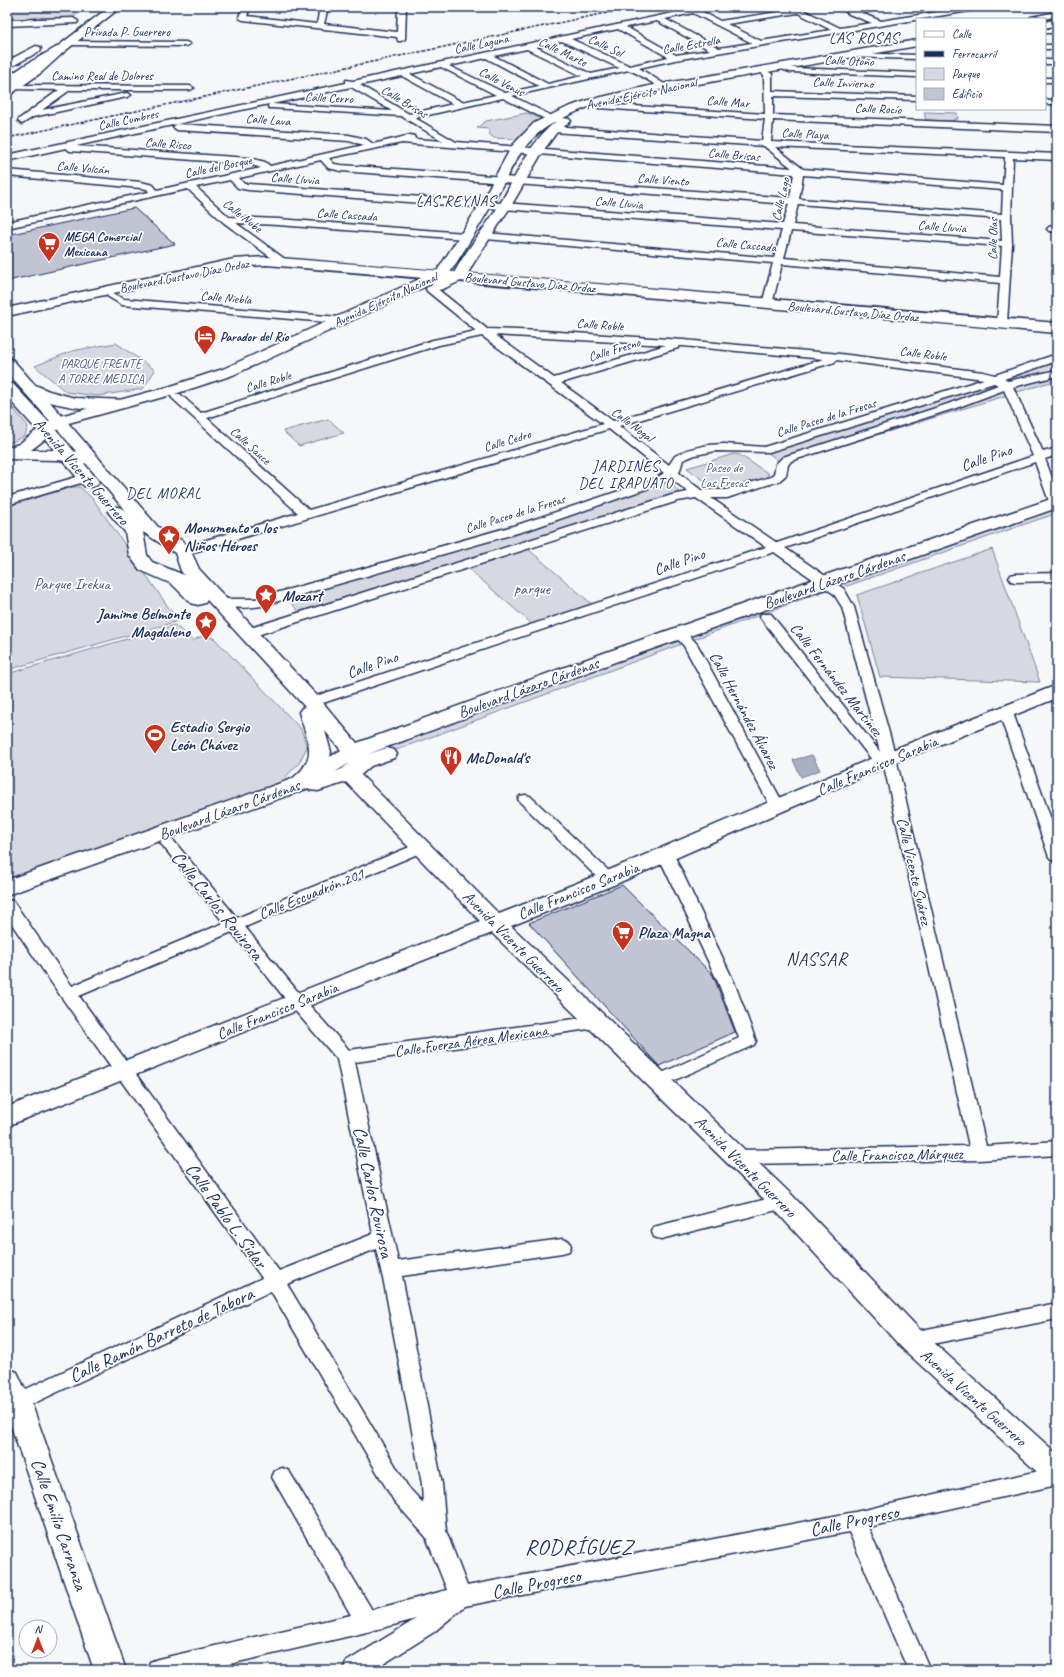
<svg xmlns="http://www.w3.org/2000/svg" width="1064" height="1677" font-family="Caveat,sans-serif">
  <rect width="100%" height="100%" fill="#f6f7f9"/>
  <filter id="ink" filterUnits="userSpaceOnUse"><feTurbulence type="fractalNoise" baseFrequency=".025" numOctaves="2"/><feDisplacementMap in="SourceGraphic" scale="8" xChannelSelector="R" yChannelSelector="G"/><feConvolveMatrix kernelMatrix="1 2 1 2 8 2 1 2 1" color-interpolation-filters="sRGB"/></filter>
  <g filter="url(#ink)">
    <g fill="#d6d9e2" stroke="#7884a0">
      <polygon points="7,7 88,7 69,20 7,21"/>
      <polygon points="924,112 957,113 958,119 954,119 954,121 926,120"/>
      <polygon points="527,113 541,119 515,139 494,138 489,134 489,129 477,128 486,121"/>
      <polygon points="116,343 155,370 143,389 97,396 66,392 35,366 72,351"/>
      <polygon points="1057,359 1057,380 782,464 765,450"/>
      <polygon points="7,408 13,408 28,426 25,436 7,444"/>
      <polygon points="328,419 344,433 299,446 283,431"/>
      <polygon points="734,454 740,455 769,474 765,478 726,492 718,491 687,468"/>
      <polygon points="669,482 679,492 299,612 287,598"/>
      <polygon points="73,487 80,487 93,499 178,621 7,670 7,506"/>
      <polygon points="1057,503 1057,513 847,586 835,579"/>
      <polygon points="528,549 593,605 533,625 469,569"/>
      <polygon points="992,549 1040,682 880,677 857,595"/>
      <polygon points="820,585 827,590 377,757 369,749"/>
      <path d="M 175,625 L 193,641 C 201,635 207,635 215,639 L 301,729 L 307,747 L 299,763 L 279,784 L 151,832 L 7,879 L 7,674 Z"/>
    </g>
    <polygon fill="#a9b0c1" stroke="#707c99" points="812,755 820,770 801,777 793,760"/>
    <g fill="#c0c4d3" stroke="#1b2f5e">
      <polygon points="134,208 175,244 7,281 7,235"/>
      <polygon points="622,885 713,975 735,1032 659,1066 529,923"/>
    </g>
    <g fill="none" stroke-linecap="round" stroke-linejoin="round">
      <g stroke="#1b2f5e" stroke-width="3">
        <g id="street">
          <polygon points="242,7 250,7 247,16 317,24 320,7 328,7 324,24 397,32 398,7 406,7 405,39 401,41 398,41 397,37 243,20 239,18"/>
          <path d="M 701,7 L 715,7 L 701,11 L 720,21 L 791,10 L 787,7 L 797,7 L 840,28 L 872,23 L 849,14 L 839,7 L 849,7 L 854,9 L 869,7 L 886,7 L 882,9 L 861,13 L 881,21 L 968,7 L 985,7 L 981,9 L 675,60 L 639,68 L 672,89 L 673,91 L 669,93 L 636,73 L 629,70 L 512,96 L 554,117 L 555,119 L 551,122 L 503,98 L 415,118 L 456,142 L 792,168 L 764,146 L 553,132 L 549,129 L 553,126 L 762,141 L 765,119 L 599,108 L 586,103 L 590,101 L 600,104 L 765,114 L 764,75 L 757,69 L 761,67 L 772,74 L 772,91 L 917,96 L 917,100 L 773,96 L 773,115 L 1057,126 L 1057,132 L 773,120 L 771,142 L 1057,154 L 1057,160 L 1013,158 L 1011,217 L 1012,244 L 1007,323 L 1006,325 L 1002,326 L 997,323 L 1000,283 L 782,264 L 772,304 L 767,307 L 762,304 L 773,263 L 486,239 L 481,236 L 486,233 L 774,258 L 782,230 L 248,190 L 238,188 L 230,180 L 196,187 L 229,217 L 278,219 L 465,233 L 470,236 L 465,239 L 278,225 L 236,223 L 286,260 L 288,262 L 286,264 L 280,264 L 223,222 L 188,189 L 7,228 L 7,222 L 149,192 L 147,189 L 141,188 L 7,176 L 7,170 L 141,182 L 153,185 L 157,190 L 261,168 L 249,164 L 70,151 L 66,148 L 7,161 L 7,155 L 346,83 L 346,80 L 353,81 ZM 693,13 L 752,43 L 719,48 L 665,19 ZM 798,13 L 831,30 L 761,41 L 727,24 ZM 657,21 L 710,50 L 676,55 L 626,27 ZM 618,29 L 668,57 L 630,66 L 571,39 ZM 562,41 L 617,67 L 620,68 L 591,74 L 536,47 ZM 527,49 L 582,76 L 548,84 L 494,56 ZM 486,58 L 539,86 L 505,93 L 449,66 ZM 441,67 L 496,95 L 462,102 L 410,74 ZM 402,76 L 453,104 L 409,114 L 360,85 ZM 351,87 L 392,111 L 272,104 ZM 269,104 L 268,106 L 269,108 L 272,108 L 401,116 L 443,141 L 415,139 L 414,136 L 411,135 L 373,144 L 366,139 L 349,135 L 177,124 L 173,127 L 177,130 L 349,141 L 364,145 L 270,166 L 265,162 L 249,158 L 76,146 ZM 402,143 L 437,146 L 794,174 L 790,198 L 341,165 L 334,164 L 329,158 ZM 775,147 L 1005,157 L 1003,185 L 803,169 ZM 321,160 L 328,168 L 341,171 L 789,204 L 783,224 L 248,184 L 244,184 L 239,178 ZM 803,175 L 1003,190 L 1002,214 L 799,199 ZM 798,204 L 1001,219 L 1002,241 L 793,225 ZM 791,231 L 1002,246 L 1000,277 L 784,258 Z"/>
          <polygon points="1057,12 1057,16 1044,19 1030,19 1031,17"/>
          <rect x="1045" y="29" width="12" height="4"/>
          <polygon points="66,41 186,42 190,44 186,46 69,45 66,45"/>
          <rect x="1045" y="45" width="12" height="4"/>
          <polygon points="844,53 917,55 917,59 847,57 843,55"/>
          <rect x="1045" y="60" width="12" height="4"/>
          <polygon points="779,64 785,64 792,68 917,73 917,77 790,72 779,68"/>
          <rect x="1045" y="78" width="12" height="4"/>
          <polygon points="10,85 190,86 194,88 190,90 70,90 42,110 127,93 131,95 127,97 33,117 22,124 18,121 19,119 59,90 13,89 9,87"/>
          <rect x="1045" y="100" width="12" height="4"/>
          <polygon points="1052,226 1057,226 1057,232 1049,231 1047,229 1049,227"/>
          <path d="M 431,286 L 435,287 L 487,329 L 543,331 L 683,340 L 840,354 L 983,372 L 995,375 L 1057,354 L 1057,361 L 1004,379 L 1008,381 L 1057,370 L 1057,376 L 1013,387 L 1043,452 L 1057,448 L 1057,455 L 1045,459 L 1057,491 L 1057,511 L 1053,510 L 1051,507 L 1035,462 L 785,548 L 844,589 L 854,607 L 896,758 L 986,1146 L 1057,1141 L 1057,1155 L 979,1160 L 737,1164 L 731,1162 L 728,1157 L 731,1152 L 737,1150 L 969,1146 L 884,766 L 876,765 L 760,617 L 761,614 L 771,614 L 880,752 L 842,607 L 834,594 L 774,552 L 317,705 L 312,706 L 307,705 L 305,702 L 307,699 L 766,547 L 696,498 L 678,501 L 254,636 L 244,636 L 242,633 L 244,630 L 672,495 L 688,492 L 672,479 L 663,483 L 528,530 L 261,606 C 246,609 230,608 215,605 L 214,602 L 215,599 L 255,599 L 520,524 L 655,479 L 664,473 L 609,429 L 187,554 L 179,554 L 177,551 L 179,548 L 298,513 L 172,398 L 171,396 L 172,394 L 180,394 L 201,413 L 433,340 L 476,331 L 427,291 L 426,289 L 427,287 ZM 495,335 L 666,345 L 554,378 ZM 482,336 L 603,424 L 309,510 L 207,418 L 439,345 ZM 679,346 L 683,346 L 824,359 L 613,421 L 561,383 L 678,348 ZM 836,360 L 984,379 L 764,447 L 724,444 L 708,445 L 687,450 L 675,456 L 669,465 L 619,426 L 835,362 ZM 994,383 L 998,385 L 948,404 L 783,457 L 776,464 L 774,474 L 771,477 L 726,490 L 701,490 L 679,473 L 683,460 L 695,455 L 716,451 L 769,452 ZM 1004,390 L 1033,456 L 777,543 L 711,498 L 727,498 L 779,481 L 786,475 L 788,465 L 791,461 L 956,408 Z"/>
          <polygon points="112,293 124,299 339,317 344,320 339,323 122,305 107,296 108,294"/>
          <polygon points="87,474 91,476 93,478 91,480 7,505 7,497"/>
          <polygon points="1057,573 1057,581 1015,582 1011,581 1009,578 1011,575 1015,574"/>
          <polygon points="679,629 684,630 697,644 785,807 783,810 778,812 773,810 771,807 684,646 672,633 674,630"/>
          <polygon points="1006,709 1011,710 1013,713 1057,836 1057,862 1052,860 1049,857 999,713 1001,710"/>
          <polygon points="525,795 530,796 613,875 616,879 613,883 608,884 603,883 520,802 518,799 520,796"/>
          <path d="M 168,838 L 173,840 L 237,918 L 417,844 L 422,842 L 427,844 L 430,847 L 427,850 L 245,927 L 303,998 L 349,1050 L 596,1016 L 602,1018 L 604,1022 L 602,1026 L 596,1028 L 355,1062 L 398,1261 L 562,1239 L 569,1241 L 571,1246 L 569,1251 L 562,1253 L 402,1276 L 442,1484 L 446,1531 L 467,1586 L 855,1512 L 1057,1467 L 1057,1485 L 868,1527 L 930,1670 L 908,1670 L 849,1532 L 465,1606 L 434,1632 L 374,1670 L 343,1670 L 346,1662 L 416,1619 L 367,1632 L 204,1670 L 147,1670 L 150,1662 L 158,1659 L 351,1615 L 272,1477 L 275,1471 L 282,1468 L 289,1471 L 372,1610 L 447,1590 L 426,1537 L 394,1501 L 271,1291 L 7,1416 L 7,1398 L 262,1278 L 62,998 L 7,917 L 7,900 L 13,901 L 72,986 L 224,923 L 163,846 L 160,843 L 163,840 ZM 232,932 L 291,1006 L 337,1059 L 373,1234 L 279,1271 L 79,996 ZM 376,1249 L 384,1283 L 422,1484 L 423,1503 L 408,1487 L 287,1284 Z"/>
          <polygon points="666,850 671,852 674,855 734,982 756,1041 754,1045 659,1087 653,1085 650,1081 653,1077 739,1038 718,982 658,855 661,852"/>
          <polygon points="783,1195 789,1197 792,1202 789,1207 661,1239 654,1237 652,1232 654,1227 661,1225"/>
          <polygon points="1057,1303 1057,1319 912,1348 905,1346 902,1340 905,1334 912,1332"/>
        </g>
      </g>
      <g stroke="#1b2f5e" stroke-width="3">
        <g id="secondary">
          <polygon points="73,18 78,21 77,23 7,26 7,20"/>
          <polygon points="1057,19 1057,25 1045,28 1045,22"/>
          <path d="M 917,40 L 917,46 C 848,58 779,70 710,82 C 662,90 608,95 563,118 L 569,119 L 571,121 L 557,132 L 543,151 L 511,206 L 473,264 L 465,279 L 443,289 L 438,290 L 433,289 L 431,286 L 433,283 L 233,375 L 178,393 L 65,424 L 31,450 C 53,450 75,450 97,456 L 99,459 L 97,462 L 91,464 L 58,460 L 7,459 L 7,448 L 19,444 L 53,418 L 168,387 L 223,369 L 437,271 L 480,204 L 512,146 L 534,123 L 568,107 L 589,100 L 649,86 ZM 557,121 C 530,139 515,180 498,207 C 484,229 466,250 454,273 L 447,277 C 463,253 478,228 492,204 C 512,170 520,140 557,121 Z"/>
          <polygon points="36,46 40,47 41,49 40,51 7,69 7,61"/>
          <polygon points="61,46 65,47 66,49 65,51 42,72 11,94 7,95 7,87 34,68 57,47"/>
          <polygon points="1057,685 1057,698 896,762 616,884 511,926 792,1195 922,1332 1057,1454 1057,1485 1047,1481 902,1348 774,1209 492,933 7,1126 7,1107 480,921 342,778 339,774 342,770 349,768 356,770 499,914 600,874 882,754"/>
          <polygon points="7,1368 17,1372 31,1402 126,1670 94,1670 7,1414"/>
        </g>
      </g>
      <g stroke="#1b2f5e" stroke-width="3">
        <g id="primary">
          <polygon points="109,7 121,7 65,51 33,69 11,86 7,87 7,77 25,65 57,47"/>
          <path d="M 267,257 C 530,277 794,302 1057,323 L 1057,333 C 794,311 530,286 267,265 L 234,267 L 7,316 L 7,308 L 234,259 Z"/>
          <path d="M 7,358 L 13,360 L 35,385 L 49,391 L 75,398 L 127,400 L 129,403 L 127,406 C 102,413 74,408 50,402 L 158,527 L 181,540 L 189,547 L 199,569 L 319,698 L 357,743 L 601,654 L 840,570 L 1057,497 L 1057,508 L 615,662 L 368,754 L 387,748 L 394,750 L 397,754 L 394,758 L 371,766 L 356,779 L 318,791 L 310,790 L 309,788 L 7,895 L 7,880 L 292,779 C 320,757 307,741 299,712 L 302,708 L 305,707 L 207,600 L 205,603 L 198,605 L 191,603 L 172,584 L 140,570 L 129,555 L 125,532 L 108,512 L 111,508 C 118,506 122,507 127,513 L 60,432 L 7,373 ZM 143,532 L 175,553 L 181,571 L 184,575 L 152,562 L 147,555 ZM 325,731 L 341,750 L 330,757 L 331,752 ZM 350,763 L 342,769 L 335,772 Z"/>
          <polygon points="7,382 13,384 59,433 96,478 99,482 96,486 90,487 84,486 47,441 7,397"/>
        </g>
      </g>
      <use href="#street" fill="#fff" fill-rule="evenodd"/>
      <use href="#secondary" fill="#fff" fill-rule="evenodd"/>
      <use href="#primary" fill="#fff" fill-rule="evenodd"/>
      <polyline stroke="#1b2f5e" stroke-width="1.5" stroke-dasharray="3.5 1.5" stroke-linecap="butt" points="7,138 635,7"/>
    </g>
  </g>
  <defs>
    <g id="supermarket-pin" transform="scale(1.15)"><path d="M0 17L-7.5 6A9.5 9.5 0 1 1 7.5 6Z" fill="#c8321e" stroke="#fff"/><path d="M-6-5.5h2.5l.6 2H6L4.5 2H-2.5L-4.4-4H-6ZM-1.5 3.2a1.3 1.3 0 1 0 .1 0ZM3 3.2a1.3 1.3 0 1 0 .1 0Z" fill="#fff"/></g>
    <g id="hotel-pin" transform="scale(1.15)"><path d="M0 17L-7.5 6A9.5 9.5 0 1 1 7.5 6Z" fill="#c8321e" stroke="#fff"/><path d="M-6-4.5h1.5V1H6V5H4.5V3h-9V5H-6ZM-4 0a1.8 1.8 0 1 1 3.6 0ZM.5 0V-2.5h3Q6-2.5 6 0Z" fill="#fff"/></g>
    <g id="sight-pin" transform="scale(1.15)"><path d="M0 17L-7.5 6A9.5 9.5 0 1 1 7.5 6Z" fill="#c8321e" stroke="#fff"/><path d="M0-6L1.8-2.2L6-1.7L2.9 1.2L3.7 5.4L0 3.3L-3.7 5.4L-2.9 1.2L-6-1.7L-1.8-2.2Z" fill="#fff"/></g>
    <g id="stadium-pin" transform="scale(1.15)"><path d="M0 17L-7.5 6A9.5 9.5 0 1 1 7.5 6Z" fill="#c8321e" stroke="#fff"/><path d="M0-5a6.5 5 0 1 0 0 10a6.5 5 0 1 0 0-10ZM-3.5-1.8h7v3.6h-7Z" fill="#fff"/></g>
    <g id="restaurant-pin" transform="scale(1.15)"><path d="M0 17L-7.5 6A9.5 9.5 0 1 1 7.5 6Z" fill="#c8321e" stroke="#fff"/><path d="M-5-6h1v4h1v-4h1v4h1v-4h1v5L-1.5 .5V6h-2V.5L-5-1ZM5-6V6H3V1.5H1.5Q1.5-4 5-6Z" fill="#fff"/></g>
  </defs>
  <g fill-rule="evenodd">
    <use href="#supermarket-pin" x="49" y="243"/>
    <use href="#hotel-pin" x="205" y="336"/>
    <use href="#sight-pin" x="169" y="536"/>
    <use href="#sight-pin" x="266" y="595"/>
    <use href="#sight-pin" x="206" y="622"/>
    <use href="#stadium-pin" x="155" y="735"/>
    <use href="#restaurant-pin" x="451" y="757"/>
    <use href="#supermarket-pin" x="623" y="932"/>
  </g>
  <g text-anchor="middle" stroke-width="3.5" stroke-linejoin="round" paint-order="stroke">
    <g font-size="13" fill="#1b2f5e" stroke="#fff">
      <text x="127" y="36">Privada P. Guerrero</text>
      <text transform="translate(481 43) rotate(-12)" y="5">Calle Laguna</text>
      <text transform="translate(691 44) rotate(-10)" y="5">Calle Estrella</text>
      <text transform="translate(606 45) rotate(25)" y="5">Calle Sol</text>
      <text transform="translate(563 51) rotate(26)" y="5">Calle Marte</text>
      <text transform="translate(849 60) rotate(2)" y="5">Calle Otoño</text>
      <text x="102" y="80">Camino Real de Dolores</text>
      <text transform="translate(502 81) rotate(27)" y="5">Calle Venus</text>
      <text transform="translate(843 82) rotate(2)" y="5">Calle Invierno</text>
      <text transform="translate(641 93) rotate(-12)" y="5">Avenida Ejército Nacional</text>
      <text transform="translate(329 97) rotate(3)" y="5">Calle Cerro</text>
      <text transform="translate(405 101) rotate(31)" y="5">Calle Brisas</text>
      <text transform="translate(728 101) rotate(4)" y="5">Calle Mar</text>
      <text transform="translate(878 108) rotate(2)" y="5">Calle Rocío</text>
      <text transform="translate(128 119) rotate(-12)" y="5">Calle Cumbres</text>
      <text transform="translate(268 119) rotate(4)" y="5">Calle Lava</text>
      <text transform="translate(805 133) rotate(3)" y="5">Calle Playa</text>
      <text transform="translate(168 143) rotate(4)" y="5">Calle Risco</text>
      <text transform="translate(734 154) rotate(5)" y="5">Calle Brisas</text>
      <text transform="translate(218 166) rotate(-12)" y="5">Calle del Bosque</text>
      <text transform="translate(83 167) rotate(5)" y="5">Calle Volcán</text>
      <text transform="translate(295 178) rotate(4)" y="5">Calle Lluvia</text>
      <text transform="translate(663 179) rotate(4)" y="5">Calle Viento</text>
      <text transform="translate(780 199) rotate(-77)" y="5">Calle Lago</text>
      <text transform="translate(619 202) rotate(5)" y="5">Calle Lluvia</text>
      <text transform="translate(347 214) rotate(4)" y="5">Calle Cascada</text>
      <text transform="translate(243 215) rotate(38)" y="5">Calle Nube</text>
      <text transform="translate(942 226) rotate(4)" y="5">Calle Lluvia</text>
      <text transform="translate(992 239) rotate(-89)" y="5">Calle Olas</text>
      <text transform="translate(746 244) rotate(5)" y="5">Calle Cascada</text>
      <text transform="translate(184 275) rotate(-11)" y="5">Boulevard Gustavo Díaz Ordaz</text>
      <text transform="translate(530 282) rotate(5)" y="5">Boulevard Gustavo Díaz Ordaz</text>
      <text transform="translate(226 297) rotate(5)" y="5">Calle Niebla</text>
      <text transform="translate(385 299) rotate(-25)" y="5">Avenida Ejército Nacional</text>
      <text transform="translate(853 311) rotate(5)" y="5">Boulevard Gustavo Díaz Ordaz</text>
      <text transform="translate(600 324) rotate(4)" y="5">Calle Roble</text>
      <text transform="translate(614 349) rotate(-17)" y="5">Calle Fresno</text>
      <text transform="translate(923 353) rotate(7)" y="5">Calle Roble</text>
      <text transform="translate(268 381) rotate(-17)" y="5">Calle Roble</text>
      <text transform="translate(826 417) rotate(-17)" y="5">Calle Paseo de la Fresas</text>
      <text transform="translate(633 424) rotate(37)" y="5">Calle Nogal</text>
      <text transform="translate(507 440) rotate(-17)" y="5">Calle Cedro</text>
      <text transform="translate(251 445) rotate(42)" y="5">Calle Sauce</text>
      <text transform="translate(515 513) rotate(-17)" y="5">Calle Paseo de la Fresas</text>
    </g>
    <g font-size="13" font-weight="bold" fill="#1b2f5e" stroke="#fff" text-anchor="start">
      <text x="64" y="241">MEGA Comercial<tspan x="64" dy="15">Mexicana</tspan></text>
      <text x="220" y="341">Parador del Río</text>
    </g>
    <g font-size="13" fill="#4a5a7f" stroke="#fff">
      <text x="101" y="368">PARQUE FRENTE<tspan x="101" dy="15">A TORRE MEDICA</tspan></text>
      <text x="724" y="472">Paseo de<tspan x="724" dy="15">Las Fresas</tspan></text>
    </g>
    <g font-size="15" letter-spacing="1" fill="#1b2f5e" stroke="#fff">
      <text x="864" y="43">LAS ROSAS</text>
      <text x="456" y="206">LAS REYNAS</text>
      <text x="626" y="471">JARDINES<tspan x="626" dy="17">DEL IRAPUATO</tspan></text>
      <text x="164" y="498">DEL MORAL</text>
    </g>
    <g font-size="16" fill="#1b2f5e" stroke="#fff">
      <text transform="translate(986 457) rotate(-19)" y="6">Calle Pino</text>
      <text transform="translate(82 471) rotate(49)" y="6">Avenida Vicente Guerrero</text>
      <text transform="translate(679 561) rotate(-19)" y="6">Calle Pino</text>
      <text transform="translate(834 579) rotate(-19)" y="6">Boulevard Lázaro Cárdenas</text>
      <text transform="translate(372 664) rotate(-19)" y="6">Calle Pino</text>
      <text transform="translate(837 679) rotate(52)" y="6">Calle Fernández Martínez</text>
      <text transform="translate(528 687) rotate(-20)" y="6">Boulevard Lázaro Cárdenas</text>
      <text transform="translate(745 710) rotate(62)" y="6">Calle Hernández Álvarez</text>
      <text transform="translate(877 765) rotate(-23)" y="6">Calle Francisco Sarabia</text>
      <text transform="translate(229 809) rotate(-20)" y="6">Boulevard Lázaro Cárdenas</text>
      <text transform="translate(915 871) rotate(77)" y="6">Calle Vicente Suárez</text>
      <text transform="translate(578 890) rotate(-22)" y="6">Calle Francisco Sarabia</text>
      <text transform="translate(311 893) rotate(-22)" y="6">Calle Escuadrón 201</text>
      <text transform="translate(514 941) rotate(45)" y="6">Avenida Vicente Guerrero</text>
      <text transform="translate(277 1010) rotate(-22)" y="6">Calle Francisco Sarabia</text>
      <text transform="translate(471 1040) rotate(-8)" y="6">Calle Fuerza Aérea Mexicana</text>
      <text transform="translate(897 1154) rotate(-1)" y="6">Calle Francisco Márquez</text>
      <text transform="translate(746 1166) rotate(45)" y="6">Avenida Vicente Guerrero</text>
      <text transform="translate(974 1397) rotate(42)" y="6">Avenida Vicente Guerrero</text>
    </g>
    <g font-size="16" font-weight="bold" fill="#1b2f5e" stroke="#fff" text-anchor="start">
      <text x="184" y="533">Monumento a los<tspan x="184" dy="18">Niños Héroes</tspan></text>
      <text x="282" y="601">Mozart</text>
      <text x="190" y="619" text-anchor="end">Jamime Belmonte<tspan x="190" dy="18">Magdaleno</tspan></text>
      <text x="170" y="732">Estadio Sergio<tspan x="170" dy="18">León Chávez</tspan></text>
      <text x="466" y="763">McDonald's</text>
      <text x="638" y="938">Plaza Magna</text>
    </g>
    <g font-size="16" fill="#4a5a7f" stroke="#fff">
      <text x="72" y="589">Parque Irekua</text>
      <text x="532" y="594">parque</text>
    </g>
    <g font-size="18" letter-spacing="1" fill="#1b2f5e" stroke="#fff">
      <text x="817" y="965">NASSAR</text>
    </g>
    <g font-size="19" fill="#1b2f5e" stroke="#fff">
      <text transform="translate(218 905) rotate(51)" y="7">Calle Carlos Rovirosa</text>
      <text transform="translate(374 1192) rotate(78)" y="7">Calle Carlos Rovirosa</text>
      <text transform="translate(227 1215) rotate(54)" y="7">Calle Pablo L. Sidar</text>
      <text transform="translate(161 1334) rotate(-25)" y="7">Calle Ramón Barreto de Tabora</text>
      <text transform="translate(854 1520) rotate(-12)" y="7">Calle Progreso</text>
      <text transform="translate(60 1524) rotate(71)" y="7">Calle Emilio Carranza</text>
      <text transform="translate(536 1583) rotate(-11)" y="7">Calle Progreso</text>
    </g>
    <g font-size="22" letter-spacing="1" fill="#1b2f5e" stroke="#fff">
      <text x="579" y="1554">RODRÍGUEZ</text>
    </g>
  </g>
  <rect width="1064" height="1677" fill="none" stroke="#fff" stroke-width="24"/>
  <rect x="12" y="12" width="1040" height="1653" fill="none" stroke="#1b2f5e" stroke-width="1.5" filter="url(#ink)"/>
  <rect x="916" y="18" width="130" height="92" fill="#ffffff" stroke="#a4acbf"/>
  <rect x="924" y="31" width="20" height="6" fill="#ffffff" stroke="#a4acbf"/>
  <text x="952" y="38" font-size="12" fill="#1b2f5e">Calle</text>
  <rect x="924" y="51" width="20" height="6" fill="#1b2f5e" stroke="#a4acbf"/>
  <text x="952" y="58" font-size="12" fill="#1b2f5e">Ferrocarril</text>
  <rect x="924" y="68" width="20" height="12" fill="#d6d9e2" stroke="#a4acbf"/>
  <text x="952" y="78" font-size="12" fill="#1b2f5e">Parque</text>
  <rect x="924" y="88" width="20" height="12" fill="#c0c4d3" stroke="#a4acbf"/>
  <text x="952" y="98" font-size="12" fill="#1b2f5e">Edificio</text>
  <g transform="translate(38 1639)"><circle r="19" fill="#ffffff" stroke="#a4acbf"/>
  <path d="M0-3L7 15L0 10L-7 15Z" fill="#c8321e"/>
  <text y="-6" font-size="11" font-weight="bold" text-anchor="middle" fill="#1b2f5e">N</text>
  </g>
</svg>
